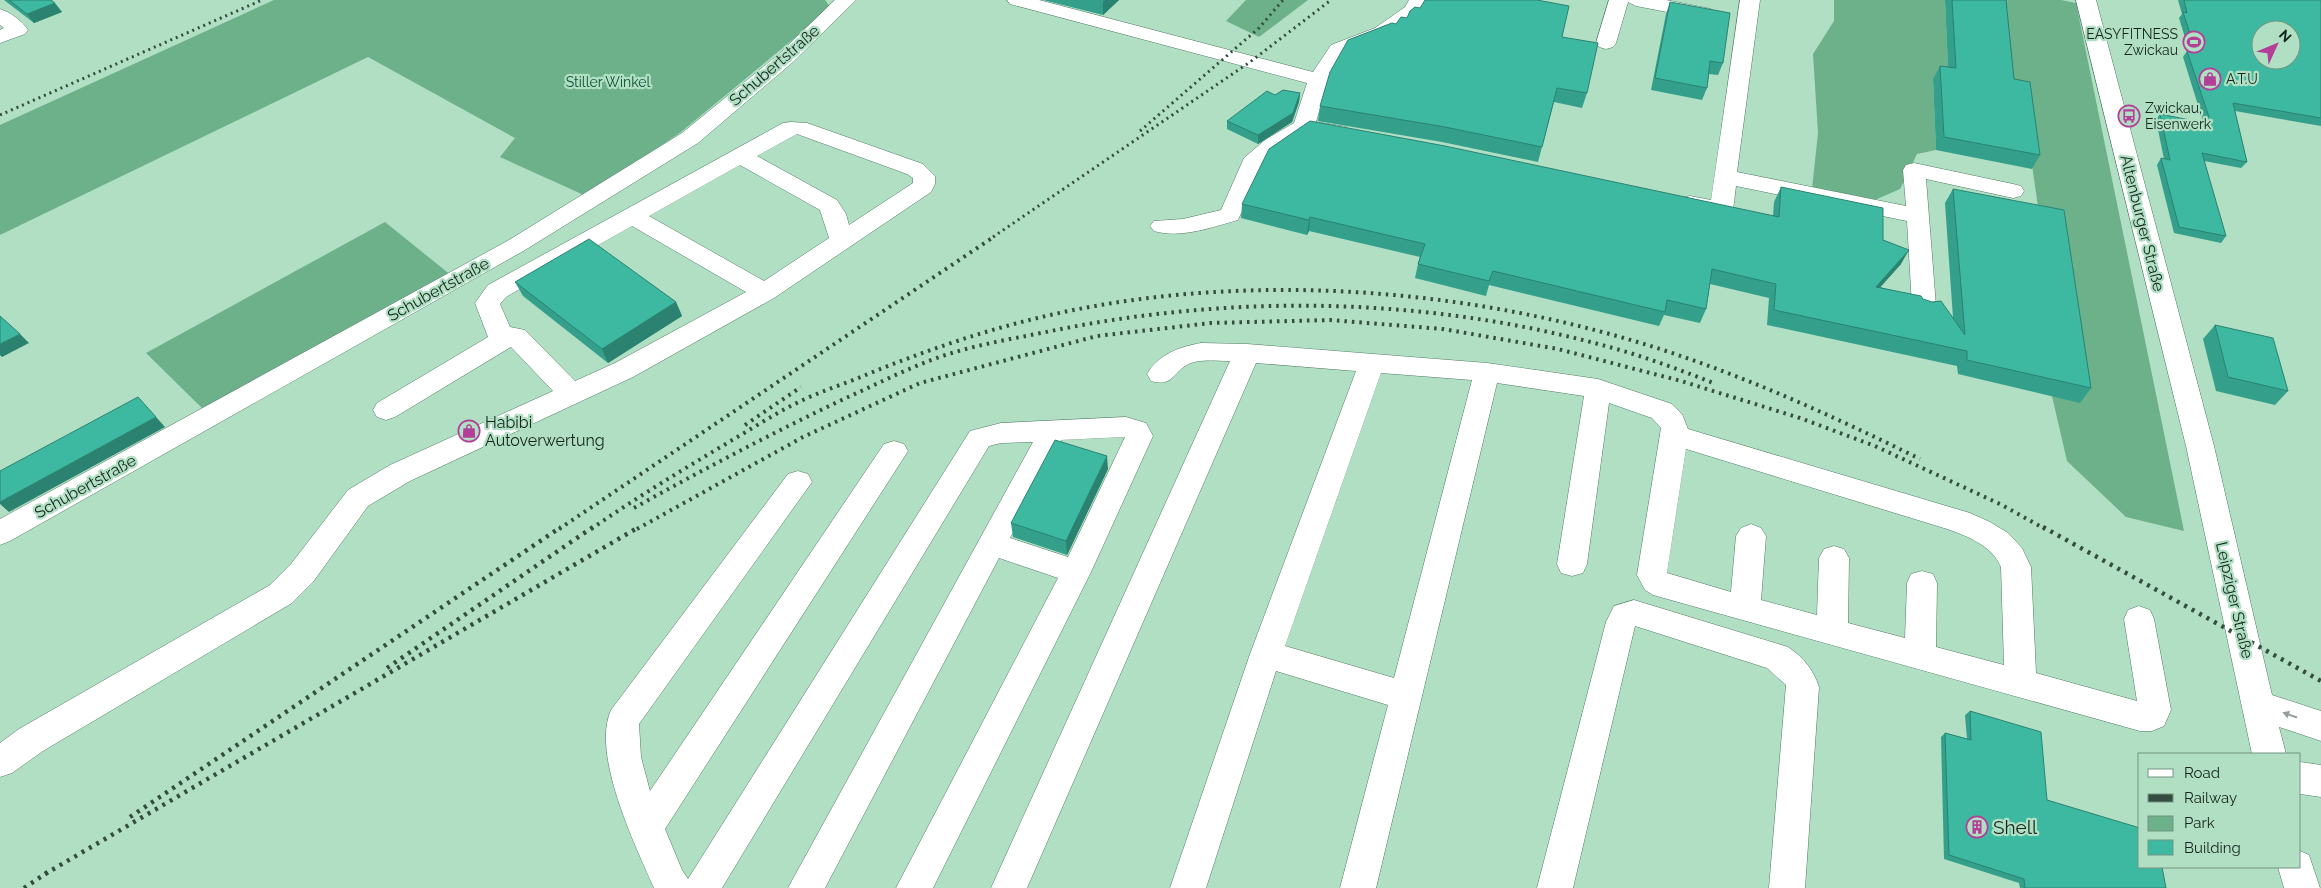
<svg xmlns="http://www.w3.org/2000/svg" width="2321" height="888" font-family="Raleway,sans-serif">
  <rect width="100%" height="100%" fill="#b1dfc3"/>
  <g fill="#6cb18a">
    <polygon points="274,0 825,0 831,8 681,132 586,196 500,157 515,138 368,57 0,235 0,125"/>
    <polygon points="1246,0 1308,0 1259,37 1226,21"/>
    <polygon points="1834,0 1945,0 1948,67 1933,79 1936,150 1917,154 1900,189 1875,200 1812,189 1818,133 1813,54 1834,21"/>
    <polygon points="1997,0 2061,0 2076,3 2184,531 2126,517 2067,461 2052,396 2040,221 2022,95 2000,91"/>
    <polygon points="385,222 452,276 207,413 146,353"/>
  </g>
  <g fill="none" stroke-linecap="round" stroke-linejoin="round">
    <g stroke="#517c63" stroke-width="1">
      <g id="minor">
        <polygon points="835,0 856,0 793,62 698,143 525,250 10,541 0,545 0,519 509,240 682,133 779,54"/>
        <path d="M 1007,0 L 1039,0 L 1313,72 L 1331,45 L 1375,28 L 1405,7 L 1409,0 L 1429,0 L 1419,15 L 1389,36 L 1345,53 L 1328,80 L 1316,122 L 1347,127 L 1350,132 L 1347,137 L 1339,138 L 1308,133 L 1281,150 L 1262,166 L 1238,220 C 1212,227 1181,239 1154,231 L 1150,226 L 1154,221 L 1183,219 L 1221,210 L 1244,158 L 1265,140 L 1294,123 L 1307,83 L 1010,4 Z"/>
        <polygon points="1609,0 1666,0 1711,9 1714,13 1711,17 1704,19 1636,6 1628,2 1616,43 1613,47 1606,49 1599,47 1596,43"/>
        <path d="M 1740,0 L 1760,0 L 1737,172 L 1906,206 L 1903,170 L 1906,165 L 1914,163 L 2013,184 L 2021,186 L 2024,191 L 2021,196 L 2013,198 L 1926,179 L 1936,306 L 1933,312 L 1924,315 L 1915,312 L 1912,306 L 1907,221 L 1736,186 L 1733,210 L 1729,215 C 1714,219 1697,212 1682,208 L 1679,203 L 1682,198 L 1690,196 L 1711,200 Z"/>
        <polygon points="2076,0 2096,0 2214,446 2272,695 2321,711 2321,741 2279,727 2286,754 2252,754 2186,446"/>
        <path d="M 0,9 C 10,12 22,21 28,30 L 25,34 L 0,43 L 0,30 L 4,28 L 0,25 Z"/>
        <path d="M 791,122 L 807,123 L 923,164 L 935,176 L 935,184 L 931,192 L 774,298 L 633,377 L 410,481 L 368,506 L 313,582 L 292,603 L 43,751 L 12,773 L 0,777 L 0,743 L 19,729 L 270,585 L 291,564 L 348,490 L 390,465 L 553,391 L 511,347 L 395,417 L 386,420 L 377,417 L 373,410 L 377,403 L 488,337 L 475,303 L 488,285 L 783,123 ZM 797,134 L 907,174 L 913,178 L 913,183 L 849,225 L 846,214 L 837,200 L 757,156 ZM 740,165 L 820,210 L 829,238 L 764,281 L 649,216 ZM 632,226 L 746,292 L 615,363 L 575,381 L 525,330 L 510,327 L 500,304 L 506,297 Z"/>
        <path d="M 1201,343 L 1247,344 L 1487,363 L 1598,379 L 1672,404 L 1682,414 L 1688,429 L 1970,513 L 1990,522 L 2008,533 L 2022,548 L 2031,567 L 2036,673 L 2137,701 L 2124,619 L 2128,610 L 2139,606 L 2150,610 L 2154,619 L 2171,710 L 2164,726 L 2152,731 L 2140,731 L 1653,595 L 1645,590 L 1637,575 L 1661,428 L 1652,418 L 1609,403 L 1587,564 L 1583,573 L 1572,576 L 1561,573 L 1557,564 L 1584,396 L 1497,383 L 1376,888 L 1340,888 L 1388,705 L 1276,671 L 1206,888 L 1170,888 L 1250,654 L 1356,371 L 1256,363 L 1027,888 L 991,888 L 1230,361 C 1218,361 1203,359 1191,363 C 1173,370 1174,388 1151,381 L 1147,374 C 1159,354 1179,347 1201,343 ZM 1381,373 L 1472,380 L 1394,678 L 1285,646 ZM 1686,449 L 1944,528 C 1965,535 1992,545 2001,567 L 2004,665 L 1936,647 L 1937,583 L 1933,574 L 1922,571 L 1911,574 L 1907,583 L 1905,638 L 1848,623 L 1849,558 L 1844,549 L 1834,546 L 1824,549 L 1819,558 L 1817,615 L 1761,600 L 1766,536 L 1761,528 L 1751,524 L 1741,528 L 1736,536 L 1731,592 L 1667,573 Z"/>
        <path d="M 1126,417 L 1146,423 L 1153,436 L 1091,572 L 933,888 L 896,888 L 1058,578 L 999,558 L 825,888 L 788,888 L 1033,442 L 1001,443 L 989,446 L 722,888 L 654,888 C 635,845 591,754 611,710 L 788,474 L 798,471 L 808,474 L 812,482 L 639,724 L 641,757 L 650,791 L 884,444 L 894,441 L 904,444 L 908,451 L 665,829 L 682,870 L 688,879 L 970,431 L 1001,423 ZM 1125,437 L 1068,557 L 1010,538 L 1061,440 Z"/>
        <path d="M 1634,600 L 1788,647 C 1804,658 1813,669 1819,687 L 1805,888 L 1769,888 L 1786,685 L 1767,668 L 1635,626 L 1573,888 L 1537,888 L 1606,622 L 1614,606 Z"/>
        <polygon points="2300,762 2321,765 2321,797 2300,794"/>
        <polygon points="2300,851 2309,855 2320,888 2284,888 2278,867 2300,867"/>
      </g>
    </g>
    <use href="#minor" fill="#fff" fill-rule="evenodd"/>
    <g stroke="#354d3f" stroke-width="3" stroke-dasharray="2 4" stroke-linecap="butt">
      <polyline points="0,115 262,0"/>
      <polyline points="1140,131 1259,28 1283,0"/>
      <polyline points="993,237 1250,62 1331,0"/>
    </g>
    <g stroke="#354d3f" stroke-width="4" stroke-dasharray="2.5 5" stroke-linecap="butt">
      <polyline points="745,425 801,387"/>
      <path d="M 634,508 C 704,469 774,432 846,398 C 875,385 904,370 934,359 C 972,345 1012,339 1051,331 C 1242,292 1443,297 1630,353 C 1659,362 1688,373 1716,384"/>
      <polyline points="559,529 995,236"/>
      <path d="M 591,529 C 636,498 682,470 729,442 C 753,428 777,412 803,400 C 824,390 847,383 868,374 C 932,348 997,326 1064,312 C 1258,271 1478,289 1666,351 C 1754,380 1837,418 1920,459"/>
      <polyline points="637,529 803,437 920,383 1097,336 1211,323 1330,320 1443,329 1558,349 1681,381 1800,418 1875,446 2002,505 2045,529"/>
    </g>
    <g stroke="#354d3f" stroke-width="4.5" stroke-dasharray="3 5.5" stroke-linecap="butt">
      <polyline points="2043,527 2321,681"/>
      <polyline points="387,668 593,527"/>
      <polyline points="130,817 561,527"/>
      <polyline points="45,874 639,527"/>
      <polyline points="24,888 51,870"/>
    </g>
  </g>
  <g fill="#349f8b">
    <polygon points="4,0 51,0 62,12 34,23"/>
    <polygon points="1043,0 1119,0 1103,15"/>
    <polygon points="1945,0 2006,0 2014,79 2040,155 2032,169 1936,150 1933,79 1940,66 1948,67"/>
    <polygon points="2178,0 2321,0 2321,126 2235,111 2247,162 2241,168 2204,161 2226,236 2221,243 2174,233 2157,165 2161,158 2164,159 2156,120 2160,114 2200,122 2202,118 2183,57 2187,51 2189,51 2179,18 2182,14"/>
    <polygon points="1670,2 1723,63 1718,75 1709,74 1707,88 1702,100 1651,90 1666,14"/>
    <polygon points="1407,18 1562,37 1587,93 1582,108 1554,102 1538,162 1442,142 1318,121 1320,106 1396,24"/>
    <polygon points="1300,93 1299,102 1292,122 1258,144 1227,129 1227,121 1275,95"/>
    <polygon points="1781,187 1883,240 1901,264 1880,287 1923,299 1953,318 1945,203 1953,189 2091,388 2080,403 1958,374 1957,366 1767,325 1769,298 1710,284 1706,309 1700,323 1664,315 1659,326 1489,285 1486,296 1415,278 1418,264 1420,257 1309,231 1307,235 1241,218 1242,204 1773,216 1774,202"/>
    <polygon points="515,282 676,302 682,316 608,363 523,296"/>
    <polygon points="2215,325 2288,391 2275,405 2216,391 2203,339"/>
    <polygon points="1108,469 1067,555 1013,537 1011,523"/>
    <polygon points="1970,711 2047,800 2166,888 2020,888 2019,883 1944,859 1941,737 1945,733 1967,739 1965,715"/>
  </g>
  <g fill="#2b8271">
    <polygon points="1104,0 1119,0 1103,15 1103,2"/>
    <polygon points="55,3 62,12 34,23 27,14"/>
    <polygon points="1300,93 1299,102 1292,122 1258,144 1258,135"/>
    <polygon points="1310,217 1309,231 1307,235 1309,220"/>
    <polygon points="1909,250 1901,264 1868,301 1876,287"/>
    <polygon points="676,302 682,316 608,363 602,349"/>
    <polygon points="20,334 29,343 2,357 0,355 0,344"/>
    <polygon points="156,417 165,427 9,512 0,504 0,502"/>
    <polygon points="1107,456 1108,469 1067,555 1066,541"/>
  </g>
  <g fill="#3db9a2" stroke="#2b8271" fill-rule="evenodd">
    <polygon points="9,0 51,0 55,3 27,14"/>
    <polygon points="1425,0 1537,0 1569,6 1562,37 1598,43 1587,93 1557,88 1542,147 1445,127 1320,106 1330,72 1348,40 1392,23 1396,24 1401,17 1407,18 1410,11 1415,7 1420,8"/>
    <polygon points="1952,0 2006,0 2014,79 2030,82 2040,155 1944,137 1940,66 1956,68"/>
    <path d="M 2184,0 L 2321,0 L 2321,118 L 2233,103 L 2247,162 L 2202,153 L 2226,236 L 2179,227 L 2161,158 L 2170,160 L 2160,114 L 2205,123 L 2204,116 L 2209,117 L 2187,51 L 2196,52 L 2183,12 L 2187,13 ZM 2261,30 L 2291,30 L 2291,60 L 2261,60 Z"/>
    <polygon points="1670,2 1730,13 1723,63 1710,61 1707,88 1655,78"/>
    <polygon points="1283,90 1300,93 1293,113 1258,135 1227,121 1267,91 1275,95"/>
    <polygon points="1310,121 1445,146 1779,217 1781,187 1883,208 1883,240 1909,250 1876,287 1921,296 1923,299 1932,302 1941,301 1965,335 1953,189 2064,210 2091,388 1967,360 1967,351 1774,310 1776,284 1712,269 1706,309 1667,300 1665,312 1493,271 1489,281 1418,264 1425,244 1310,217 1309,220 1242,204 1269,149"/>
    <polygon points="589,239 676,302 602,349 515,282"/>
    <polygon points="0,316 20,334 0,344"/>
    <polygon points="2215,325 2273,338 2288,391 2228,377"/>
    <polygon points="138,397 156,417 0,502 0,471"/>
    <polygon points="1055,440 1107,456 1066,541 1011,523"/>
    <polygon points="1970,711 2041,732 2047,800 2140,828 2140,867 2162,867 2166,888 2025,888 2024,879 1949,855 1945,733 1971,740"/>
  </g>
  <defs><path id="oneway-solid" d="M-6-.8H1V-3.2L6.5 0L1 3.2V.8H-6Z" transform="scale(1.25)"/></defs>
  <use fill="#969e99" href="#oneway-solid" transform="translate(2290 715) rotate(-161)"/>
  <defs>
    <g id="stadium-ring" transform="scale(1.125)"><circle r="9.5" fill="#b1dfc3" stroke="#b33f98" stroke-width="1.5"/><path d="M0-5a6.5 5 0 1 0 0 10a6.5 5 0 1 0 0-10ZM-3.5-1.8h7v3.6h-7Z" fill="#b33f98"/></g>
    <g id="shop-ring" transform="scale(1.125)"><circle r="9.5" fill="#b1dfc3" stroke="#b33f98" stroke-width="1.5"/><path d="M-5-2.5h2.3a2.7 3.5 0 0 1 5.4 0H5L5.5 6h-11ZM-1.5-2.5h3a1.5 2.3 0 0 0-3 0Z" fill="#b33f98"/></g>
    <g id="bus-ring" transform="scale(1.125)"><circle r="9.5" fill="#b1dfc3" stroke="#b33f98" stroke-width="1.5"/><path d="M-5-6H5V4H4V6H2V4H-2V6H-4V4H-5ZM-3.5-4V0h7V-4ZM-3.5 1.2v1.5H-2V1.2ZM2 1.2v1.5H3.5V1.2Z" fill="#b33f98"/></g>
    <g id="building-ring" transform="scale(1.125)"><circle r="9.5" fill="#b1dfc3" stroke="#b33f98" stroke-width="1.5"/><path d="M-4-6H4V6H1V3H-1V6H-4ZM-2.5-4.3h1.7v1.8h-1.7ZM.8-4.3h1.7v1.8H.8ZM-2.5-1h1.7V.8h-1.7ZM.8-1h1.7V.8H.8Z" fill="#b33f98"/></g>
  </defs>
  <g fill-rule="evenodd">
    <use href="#stadium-ring" x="2194" y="42"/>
    <use href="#shop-ring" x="2210" y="79"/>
    <use href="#bus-ring" x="2129" y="116"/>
    <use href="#shop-ring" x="469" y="431"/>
    <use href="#building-ring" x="1977" y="827"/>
  </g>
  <g text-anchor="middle" stroke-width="4.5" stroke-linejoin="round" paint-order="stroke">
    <g font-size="14" fill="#15271d" stroke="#b1dfc3" text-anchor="start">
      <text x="2178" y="39" text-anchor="end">EASYFITNESS<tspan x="2178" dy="16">Zwickau</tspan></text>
      <text x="2226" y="84">A.T.U</text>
      <text x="2145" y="113">Zwickau,<tspan x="2145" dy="16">Eisenwerk</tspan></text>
    </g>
    <g font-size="14" fill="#0d5333" stroke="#b1dfc3">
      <text x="608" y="87">Stiller Winkel</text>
    </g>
    <g font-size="16" fill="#15271d" stroke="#b1dfc3">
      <text transform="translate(774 65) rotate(-41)" y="6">Schubertstraße</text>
      <text transform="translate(2143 223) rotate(76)" y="6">Altenburger Straße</text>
      <text transform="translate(438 289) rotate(-29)" y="6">Schubertstraße</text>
      <text transform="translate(85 486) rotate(-29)" y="6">Schubertstraße</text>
      <text transform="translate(2235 600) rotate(77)" y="6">Leipziger Straße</text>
    </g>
    <g font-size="16" fill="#15271d" stroke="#b1dfc3" text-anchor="start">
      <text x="485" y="428">Habibi<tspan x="485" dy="18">Autoverwertung</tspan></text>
    </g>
    <g font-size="19" fill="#15271d" stroke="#b1dfc3" text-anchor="start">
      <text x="1993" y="834">Shell</text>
    </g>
  </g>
  <rect x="2138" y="753" width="162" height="115" fill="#b1dfc3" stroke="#739581"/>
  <rect x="2148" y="769" width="25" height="8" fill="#ffffff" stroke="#739581"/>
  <text x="2184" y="778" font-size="15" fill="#15271d">Road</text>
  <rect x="2148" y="794" width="25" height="8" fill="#354d3f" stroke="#739581"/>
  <text x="2184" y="803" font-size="15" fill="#15271d">Railway</text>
  <rect x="2148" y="816" width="25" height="15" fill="#6cb18a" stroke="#739581"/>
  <text x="2184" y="828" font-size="15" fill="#15271d">Park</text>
  <rect x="2148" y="840" width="25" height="15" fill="#3db9a2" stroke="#739581"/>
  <text x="2184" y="853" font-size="15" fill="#15271d">Building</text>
  <g transform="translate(2276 45) rotate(46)"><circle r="24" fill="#b1dfc3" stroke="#739581"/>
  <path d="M0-4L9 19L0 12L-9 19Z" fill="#b33f98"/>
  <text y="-8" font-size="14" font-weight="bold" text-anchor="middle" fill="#15271d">N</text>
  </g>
</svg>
